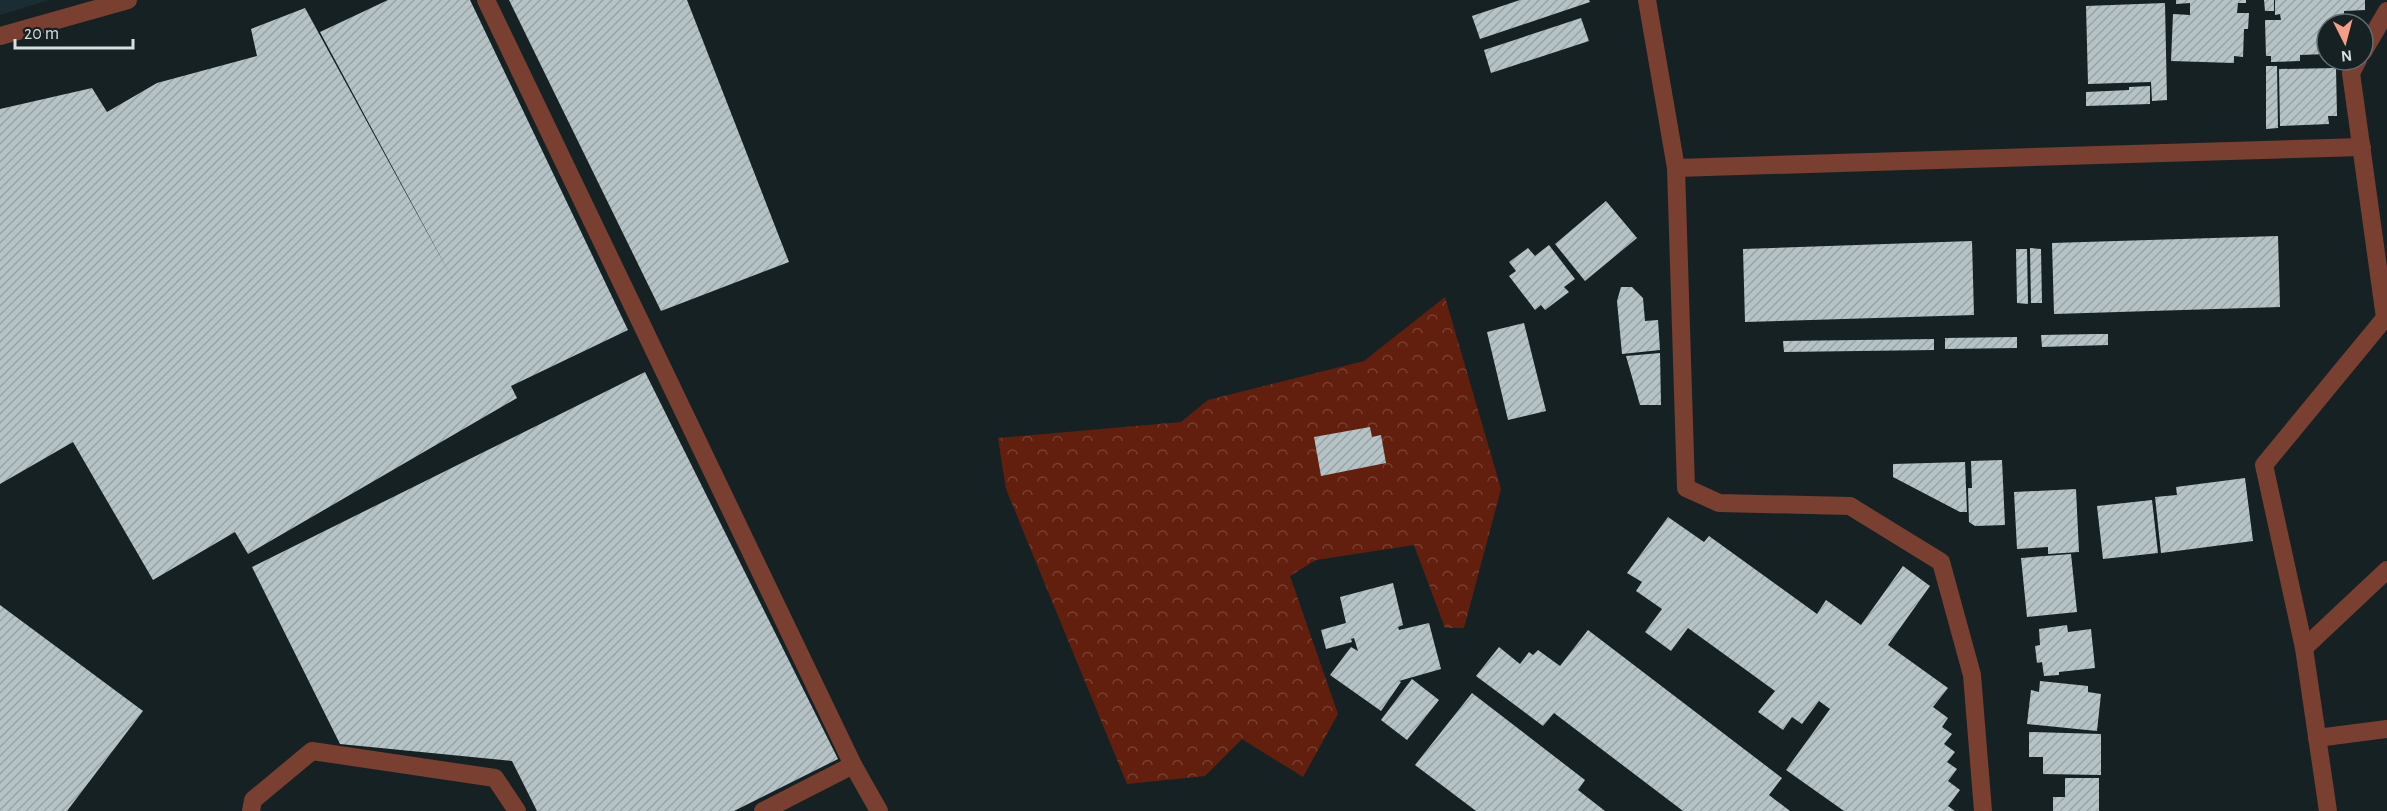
<svg xmlns="http://www.w3.org/2000/svg" width="2387" height="811" font-family="'Alegreya Sans',sans-serif">
  <defs>
    <pattern id="forest-crowns" width="20" height="18" patternUnits="userSpaceOnUse" patternTransform="scale(1.5)"><rect width="20" height="18" fill="#621f0e"/><path d="M2 6a3 3 0 1 1 6 0M12 15a3 3 0 1 1 6 0" fill="none" stroke="#783f31"/></pattern>
    <pattern id="building-hatch" width="6" height="6" patternUnits="userSpaceOnUse" patternTransform="scale(1.5)"><rect width="6" height="6" fill="#b5c3c7"/><path d="M-1 1l2-2M0 6l6-6M5 7l2-2" fill="none" stroke="#98a3a6"/></pattern>
  </defs>
  <rect width="100%" height="100%" fill="#162124"/>
  <polygon fill="#1a2d32" points="0,0 49,0 0,15"/>
  <polygon fill="url(#forest-crowns)" points="1445,297 1501,489 1464,628 1445,628 1414,545 1316,560 1290,576 1338,714 1303,777 1242,739 1205,776 1127,784 1006,489 998,438 1181,422 1208,400 1364,361"/>
  <g fill="url(#building-hatch)">
    <polygon points="388,0 470,0 628,330 511,386 517,398 248,554 235,532 153,580 73,442 0,484 0,109 92,88 107,112 157,83 257,56 251,29 305,8 452,278 320,32"/>
    <polygon points="509,0 687,0 789,262 661,311"/>
    <polygon points="1520,0 1589,0 1590,2 1480,39 1472,16"/>
    <polygon points="2176,0 2246,0 2246,3 2238,3 2237,13 2249,13 2248,29 2244,29 2243,57 2234,56 2234,63 2171,61 2173,14 2190,15 2190,3 2176,4"/>
    <polygon points="2264,0 2274,0 2274,11 2265,11"/>
    <polygon points="2275,0 2365,0 2365,10 2344,11 2344,24 2327,24 2327,54 2300,55 2300,61 2271,62 2271,56 2266,56 2265,20 2281,20 2280,14 2275,15"/>
    <polygon points="2165,3 2167,100 2152,101 2151,82 2088,84 2086,6"/>
    <polygon points="1581,18 1589,41 1491,73 1484,50"/>
    <polygon points="2266,66 2277,66 2278,128 2266,129"/>
    <polygon points="2336,68 2337,116 2328,116 2329,124 2280,126 2279,69"/>
    <polygon points="2150,86 2150,104 2086,106 2086,92 2129,90 2129,87"/>
    <polygon points="1606,201 1637,238 1585,281 1555,244"/>
    <polygon points="2278,236 2280,307 2054,314 2052,243"/>
    <polygon points="1972,241 1974,315 1745,322 1743,249"/>
    <polygon points="1549,245 1575,279 1564,287 1569,292 1545,310 1541,305 1535,310 1509,276 1516,271 1509,262 1528,248 1535,256"/>
    <polygon points="2030,248 2041,249 2042,303 2031,303"/>
    <polygon points="2016,249 2027,249 2028,304 2017,303"/>
    <polygon points="1621,287 1632,287 1643,298 1645,321 1658,320 1660,350 1622,354 1617,301"/>
    <polygon points="1524,323 1546,411 1508,420 1487,332"/>
    <polygon points="2096,334 2108,334 2108,345 2042,347 2041,335"/>
    <polygon points="2017,337 2017,348 1945,349 1945,338"/>
    <polygon points="1934,339 1934,350 1784,352 1783,341"/>
    <polygon points="1660,353 1661,405 1640,405 1626,356"/>
    <polygon points="645,372 838,759 734,811 537,811 512,761 340,744 252,567"/>
    <polygon points="1370,427 1372,437 1381,435 1386,463 1321,476 1314,437"/>
    <polygon points="2002,460 2005,525 1975,526 1969,522 1968,488 1972,488 1971,461"/>
    <polygon points="1965,462 1967,512 1960,512 1893,477 1893,464"/>
    <polygon points="2245,478 2253,541 2161,553 2155,497 2177,495 2176,487"/>
    <polygon points="2076,489 2079,552 2048,554 2048,547 2017,549 2014,492"/>
    <polygon points="2152,500 2158,553 2103,559 2097,506"/>
    <polygon points="1668,517 1704,542 1709,536 1817,614 1826,600 1861,625 1903,566 1930,586 1888,645 1948,688 1933,707 1948,718 1942,727 1952,734 1944,744 1955,752 1947,762 1957,769 1948,781 1960,790 1948,806 1955,811 1844,811 1786,770 1830,709 1819,701 1802,724 1792,717 1783,730 1758,712 1775,691 1688,628 1671,651 1645,632 1662,609 1636,591 1642,582 1627,573"/>
    <polygon points="2071,554 2077,612 2027,617 2021,558"/>
    <polygon points="1393,583 1403,625 1398,627 1399,630 1429,623 1441,669 1399,681 1401,682 1381,711 1330,675 1351,647 1358,651 1354,638 1351,639 1352,642 1326,649 1321,630 1346,623 1340,597"/>
    <polygon points="0,605 143,711 67,811 0,811"/>
    <polygon points="2067,625 2068,632 2091,629 2095,668 2059,672 2059,675 2044,676 2042,662 2037,663 2035,646 2040,645 2039,629"/>
    <polygon points="1588,630 1782,778 1769,795 1790,811 1683,811 1554,713 1543,726 1476,676 1499,647 1520,664 1529,652 1533,655 1538,650 1560,666"/>
    <polygon points="1412,679 1439,700 1407,740 1381,720"/>
    <polygon points="2040,681 2088,686 2088,692 2101,694 2097,731 2027,724 2031,690 2039,692"/>
    <polygon points="1472,693 1585,780 1578,790 1605,811 1476,811 1415,765"/>
    <polygon points="2029,732 2101,734 2101,775 2043,774 2043,757 2029,757"/>
    <polygon points="2065,778 2099,778 2099,811 2053,811 2053,797 2065,797"/>
  </g>
  <g fill="none" stroke-linecap="round" stroke-linejoin="round">
    <g stroke="#793f31" stroke-width="18">
      <polyline points="486,0 853,765 879,811"/>
      <polyline points="1647,0 1676,168 1686,488 1719,503 1850,506 1941,562 1972,675 1983,811"/>
      <polyline points="0,36 128,0"/>
      <polyline points="2363,52 2387,11"/>
      <polyline points="1676,168 2362,147"/>
      <polyline points="2304,648 2387,570"/>
      <polyline points="2317,738 2387,729"/>
      <polyline points="251,811 253,800 312,751 495,778 517,811"/>
      <polyline points="763,811 853,765"/>
      <polyline points="2328,811 2304,648 2264,465 2385,318 2351,73 2358,60"/>
    </g>
  </g>
  <g transform="translate(2345 42) rotate(174)"><circle r="28" fill="#162124" stroke="#646d70" stroke-width="1.5"/>
  <path d="M0-4.5L10 22L0 15L-10 22Z" fill="#f49e88"/>
  <text y="-9" font-size="16" font-weight="bold" text-anchor="middle" fill="#d8dfe2">N</text>
  </g>
  <path d="M15 39v9h118v-9" fill="none" stroke="#d8dfe2" stroke-width="3"/>
  <text x="24" y="39" font-size="18" fill="#d8dfe2" stroke="#162124" stroke-width="4.5" paint-order="stroke">20 m</text>
</svg>
